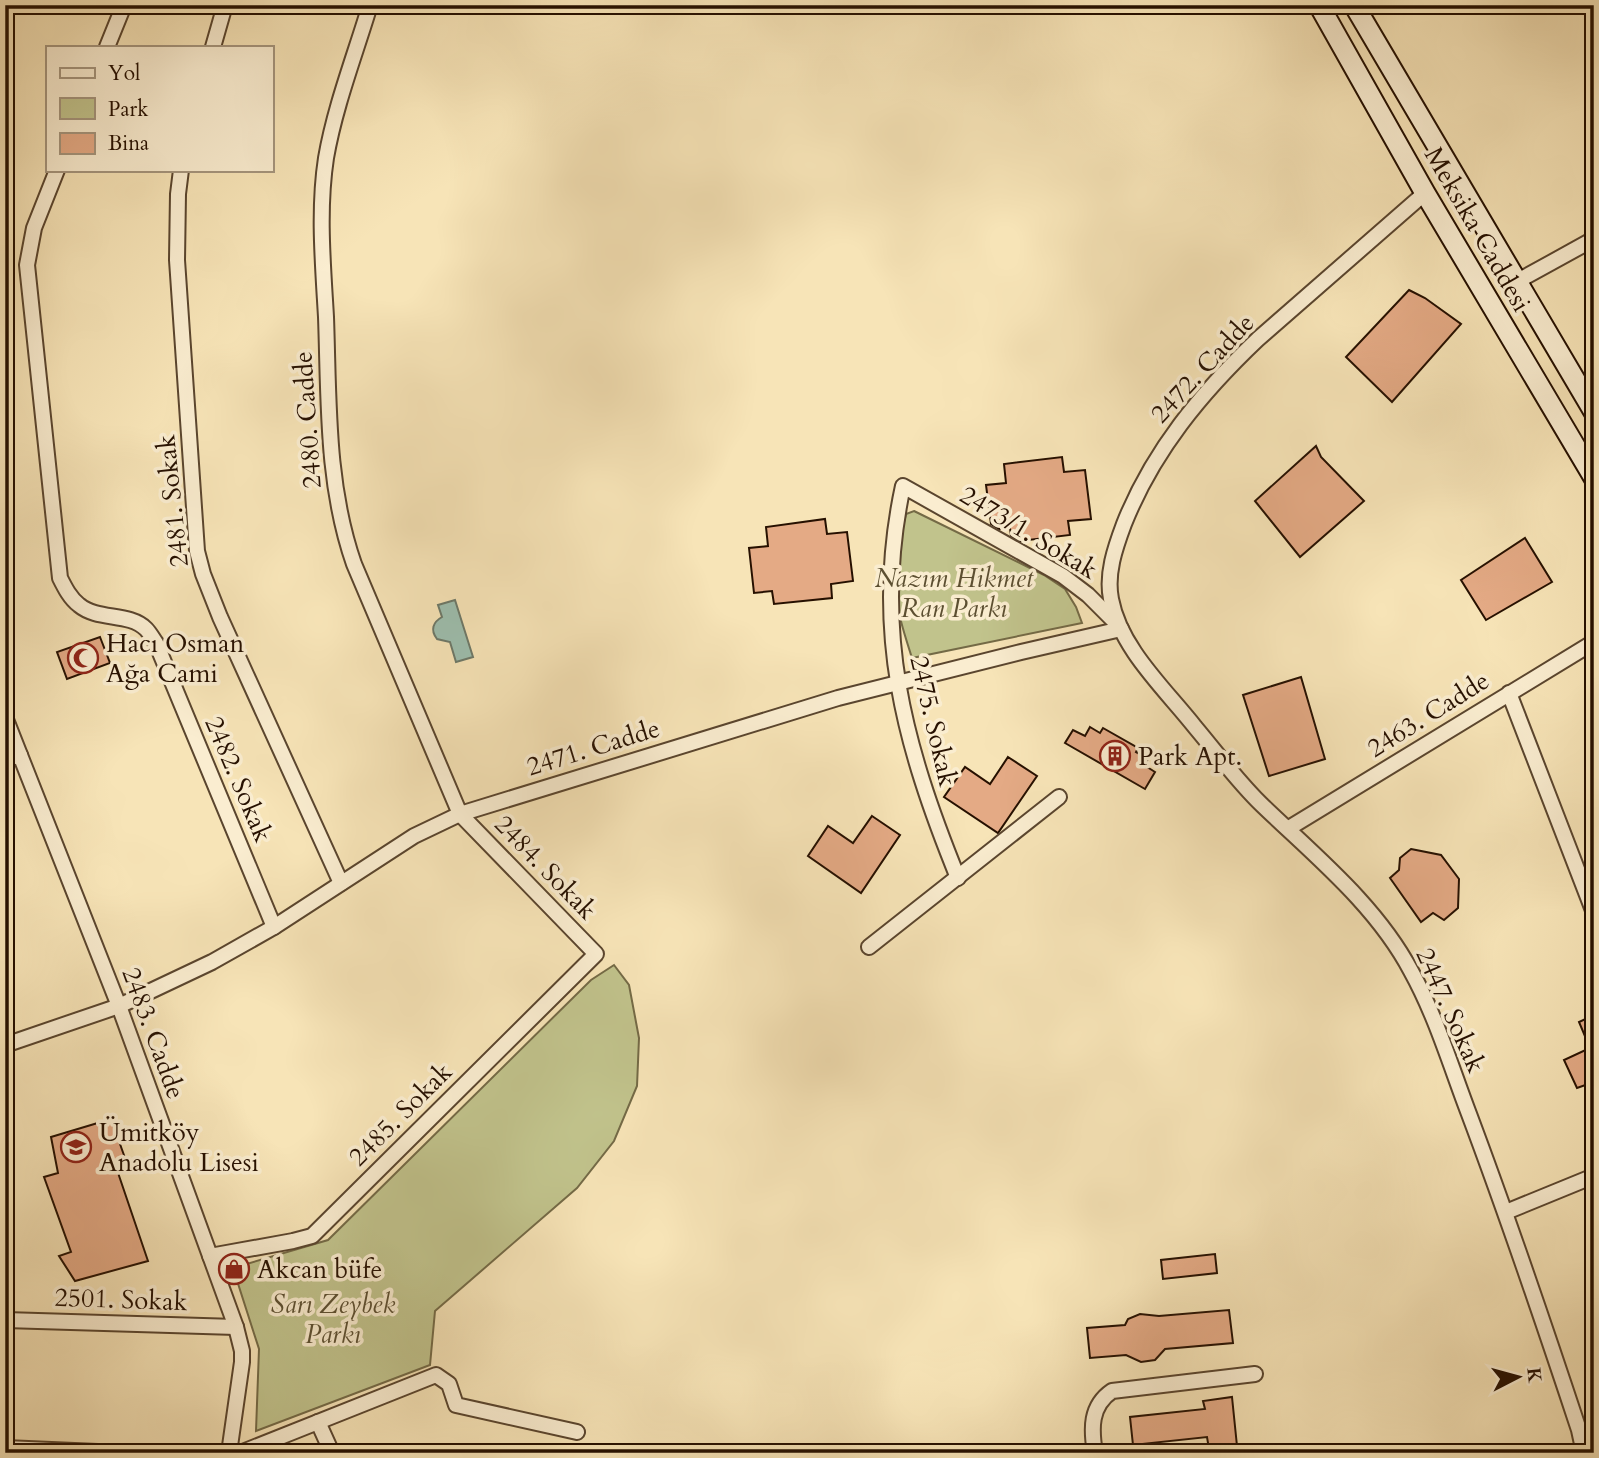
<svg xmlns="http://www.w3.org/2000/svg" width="1599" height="1458" font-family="Cardo,serif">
  <rect width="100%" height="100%" fill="#f7e4b7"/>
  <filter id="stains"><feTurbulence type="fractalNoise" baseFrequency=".00286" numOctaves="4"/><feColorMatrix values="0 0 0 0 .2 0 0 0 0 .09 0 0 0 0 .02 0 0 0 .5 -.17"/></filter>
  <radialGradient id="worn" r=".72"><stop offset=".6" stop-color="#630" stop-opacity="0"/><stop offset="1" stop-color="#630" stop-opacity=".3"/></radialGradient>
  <g fill="#c1c38c" stroke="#746a46" stroke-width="2">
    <path d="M 914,511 L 1044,575 L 1065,589 L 1076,607 L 1082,623 L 912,658 C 905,636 897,613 896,589 C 895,565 900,537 906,514 Z"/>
    <polygon points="614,965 629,985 639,1038 637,1086 614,1141 577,1188 435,1311 430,1365 256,1431 259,1349 233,1268 328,1240 591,980"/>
  </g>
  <path fill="#9dbfaf" stroke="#6d7969" stroke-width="2" d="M 455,600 L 473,657 L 456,662 L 450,642 L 437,639 C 430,630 433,622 442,617 L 438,605 Z"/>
  <g fill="#e4aa85" stroke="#261000" stroke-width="2">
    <polygon points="1409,290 1425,298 1461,324 1392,402 1346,357"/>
    <polygon points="1316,446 1321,457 1364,501 1300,557 1255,501"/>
    <polygon points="1062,457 1064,472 1085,470 1091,519 1068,521 1070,535 1020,541 1011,536 1010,528 999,529 991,524 986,485 1006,483 1004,464"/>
    <polygon points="825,519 827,534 847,532 853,581 831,584 832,598 774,604 772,591 754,593 749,548 768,546 766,527"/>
    <polygon points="1525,538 1552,582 1486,620 1461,580"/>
    <polygon points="100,637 110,663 67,679 57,652"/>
    <polygon points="1301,677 1325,759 1269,776 1243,695"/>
    <polygon points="1090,727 1100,733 1103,728 1138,748 1136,752 1148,759 1144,765 1155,772 1145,789 1065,743 1073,730 1085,736"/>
    <polygon points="1008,757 1037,776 998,833 944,797 965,767 990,784"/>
    <polygon points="872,816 900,835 861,893 808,856 828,826 853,843"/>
    <polygon points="1411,849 1441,855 1459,879 1458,908 1444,920 1433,913 1421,922 1390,878 1399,870 1400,858"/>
    <polygon points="1594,1015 1594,1082 1577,1088 1564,1060 1590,1048 1579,1022"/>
    <polygon points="111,1119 125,1158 114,1161 148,1261 75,1281 59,1256 71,1252 44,1177 58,1173 51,1137"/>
    <polygon points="1215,1254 1217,1273 1163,1279 1161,1260"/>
    <polygon points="1229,1310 1233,1343 1165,1349 1155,1360 1141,1362 1126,1355 1090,1358 1087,1328 1125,1325 1128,1319 1140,1314 1159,1316"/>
    <polygon points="1232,1397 1237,1446 1209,1449 1207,1437 1133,1445 1130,1417 1205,1409 1203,1401"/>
  </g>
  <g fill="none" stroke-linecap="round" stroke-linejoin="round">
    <g stroke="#5a452e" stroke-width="18">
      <g id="minor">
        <polyline points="107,47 124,5"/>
        <polyline points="213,47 225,5"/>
        <path d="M 57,170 L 34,228 L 27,265 L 60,578 C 65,588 70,598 79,605 C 98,621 129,612 146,629 C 150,633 153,639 156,643 L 274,927"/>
        <polyline points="181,170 178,194 177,260 197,551 203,574 220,617 341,883"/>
        <path d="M 1425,193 L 1258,339 C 1201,393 1153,451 1124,524 C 1115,548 1106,574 1111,599 C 1120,648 1165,689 1195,727 C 1217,753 1237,781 1262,805 C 1315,856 1376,905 1411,971 C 1436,1016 1451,1067 1469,1114 C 1508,1218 1544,1324 1579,1430 L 1584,1453"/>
        <polyline points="1516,282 1594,239"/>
        <polyline points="1509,693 1594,913"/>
        <polyline points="5,717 119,1006 236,1327 242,1351 242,1362 229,1453"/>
        <polyline points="5,760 20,755"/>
        <polyline points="1289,828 1594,642"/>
        <path d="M 958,878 C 904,745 872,629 903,486 L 1063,576 L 1088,595 L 1116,623"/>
        <polyline points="869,947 1059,797"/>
        <polyline points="5,1045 119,1006 212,962 274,927 414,836 460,814 838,698 1021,652 1121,629"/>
        <polyline points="1506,1212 1594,1176"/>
        <path d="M 210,1256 L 293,1241 L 312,1236 L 596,954 L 460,814 L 354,564 C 326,484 329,400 326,317 C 323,265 318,210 326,158 C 335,106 355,55 370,5"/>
        <polyline points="5,1320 236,1327"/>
        <polyline points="318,1422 332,1453"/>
        <polyline points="5,1448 121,1453"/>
        <polyline points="240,1453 436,1375 449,1384 456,1405 577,1432"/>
        <path d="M 1095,1453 C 1091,1429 1090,1406 1112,1391 L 1255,1374"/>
      </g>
    </g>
    <g stroke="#261000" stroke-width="23">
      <g id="secondary">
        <polyline points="1319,5 1425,193 1594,478"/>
        <polyline points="1354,5 1594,412"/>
      </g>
    </g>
    <use href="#minor" stroke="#faedd0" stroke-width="14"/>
    <use href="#secondary" stroke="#faedd0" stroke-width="19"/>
  </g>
  <defs>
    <g id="mosque-ring" transform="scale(1.575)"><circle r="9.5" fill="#faedd0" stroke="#8f2418" stroke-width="1.5"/><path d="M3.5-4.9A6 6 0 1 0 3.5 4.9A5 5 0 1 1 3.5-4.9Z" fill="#8f2418"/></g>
    <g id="building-ring" transform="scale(1.575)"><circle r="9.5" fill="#faedd0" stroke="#8f2418" stroke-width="1.5"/><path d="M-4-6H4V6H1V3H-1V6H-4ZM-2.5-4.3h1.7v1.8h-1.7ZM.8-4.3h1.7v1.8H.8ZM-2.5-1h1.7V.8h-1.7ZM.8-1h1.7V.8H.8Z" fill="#8f2418"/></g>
    <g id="school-ring" transform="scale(1.575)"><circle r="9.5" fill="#faedd0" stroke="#8f2418" stroke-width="1.5"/><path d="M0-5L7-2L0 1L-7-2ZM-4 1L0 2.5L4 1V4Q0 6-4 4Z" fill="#8f2418"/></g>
    <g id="shop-ring" transform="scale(1.575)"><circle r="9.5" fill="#faedd0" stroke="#8f2418" stroke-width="1.5"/><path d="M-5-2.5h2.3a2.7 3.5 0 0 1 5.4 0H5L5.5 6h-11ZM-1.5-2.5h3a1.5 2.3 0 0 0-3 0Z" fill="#8f2418"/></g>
  </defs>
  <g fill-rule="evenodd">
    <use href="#mosque-ring" x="83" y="658"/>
    <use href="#building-ring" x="1115" y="756"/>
    <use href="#school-ring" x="76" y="1147"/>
    <use href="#shop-ring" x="234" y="1269"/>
  </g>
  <g text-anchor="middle" stroke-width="7" stroke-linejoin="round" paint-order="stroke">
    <g font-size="26" fill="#261000" stroke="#faedd0">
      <text transform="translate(1478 229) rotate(60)" y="9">Meksika Caddesi</text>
      <text transform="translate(1202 368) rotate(-47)" y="9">2472. Cadde</text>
      <text transform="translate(307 420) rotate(-94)" y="9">2480. Cadde</text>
      <text transform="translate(172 501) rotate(-96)" y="9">2481. Sokak</text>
      <text transform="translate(1029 532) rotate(31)" y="9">2473/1. Sokak</text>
      <text transform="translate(1428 714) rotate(-32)" y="9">2463. Cadde</text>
      <text transform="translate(934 721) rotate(77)" y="9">2475. Sokak</text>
      <text transform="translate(593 747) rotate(-17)" y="9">2471. Cadde</text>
      <text transform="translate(239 779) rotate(67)" y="9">2482. Sokak</text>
      <text transform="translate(546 867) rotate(46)" y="9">2484. Sokak</text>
      <text transform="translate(1451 1010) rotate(66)" y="9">2447. Sokak</text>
      <text transform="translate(154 1033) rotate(70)" y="9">2483. Cadde</text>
      <text transform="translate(400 1114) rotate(-45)" y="9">2485. Sokak</text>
      <text transform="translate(121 1299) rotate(2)" y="9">2501. Sokak</text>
    </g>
    <g font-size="26" font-style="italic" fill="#5c4f31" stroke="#faedd0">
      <text x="954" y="587">Nazım Hikmet<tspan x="954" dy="30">Ran Parkı</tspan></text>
      <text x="333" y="1313">Sarı Zeybek<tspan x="333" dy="30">Parkı</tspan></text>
    </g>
    <g font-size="26" fill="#261000" stroke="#faedd0" text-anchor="start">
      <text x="106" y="652">Hacı Osman<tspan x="106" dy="30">Ağa Cami</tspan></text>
      <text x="1138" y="765">Park Apt.</text>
      <text x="99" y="1141">Ümitköy<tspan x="99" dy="30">Anadolu Lisesi</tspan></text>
      <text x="257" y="1278">Akcan büfe</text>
    </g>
  </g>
  <rect width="1599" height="1458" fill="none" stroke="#f7e4b7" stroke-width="28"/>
  <rect x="7" y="7" width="1585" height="1444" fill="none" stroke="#261000" stroke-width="3.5"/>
  <rect x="14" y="14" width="1571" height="1430" fill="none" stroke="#261000" stroke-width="2"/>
  <rect x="46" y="46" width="228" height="126" fill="#faedd0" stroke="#a5957d" stroke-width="2"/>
  <rect x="60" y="68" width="35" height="10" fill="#faedd0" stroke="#a5957d" stroke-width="2"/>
  <text x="108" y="80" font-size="21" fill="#261000">Yol</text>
  <rect x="60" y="98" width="35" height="21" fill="#c1c38c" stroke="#a5957d" stroke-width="2"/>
  <text x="108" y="116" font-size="21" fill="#261000">Park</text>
  <rect x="60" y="133" width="35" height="21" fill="#e4aa85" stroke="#a5957d" stroke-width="2"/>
  <text x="108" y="150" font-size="21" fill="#261000">Bina</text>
  <g transform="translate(1518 1377) rotate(84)" stroke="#faedd0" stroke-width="5" paint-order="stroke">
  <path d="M0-5L12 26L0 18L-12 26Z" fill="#261000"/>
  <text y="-10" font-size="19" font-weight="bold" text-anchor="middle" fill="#261000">K</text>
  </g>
  <rect width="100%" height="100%" filter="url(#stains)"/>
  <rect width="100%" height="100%" fill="url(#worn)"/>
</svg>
